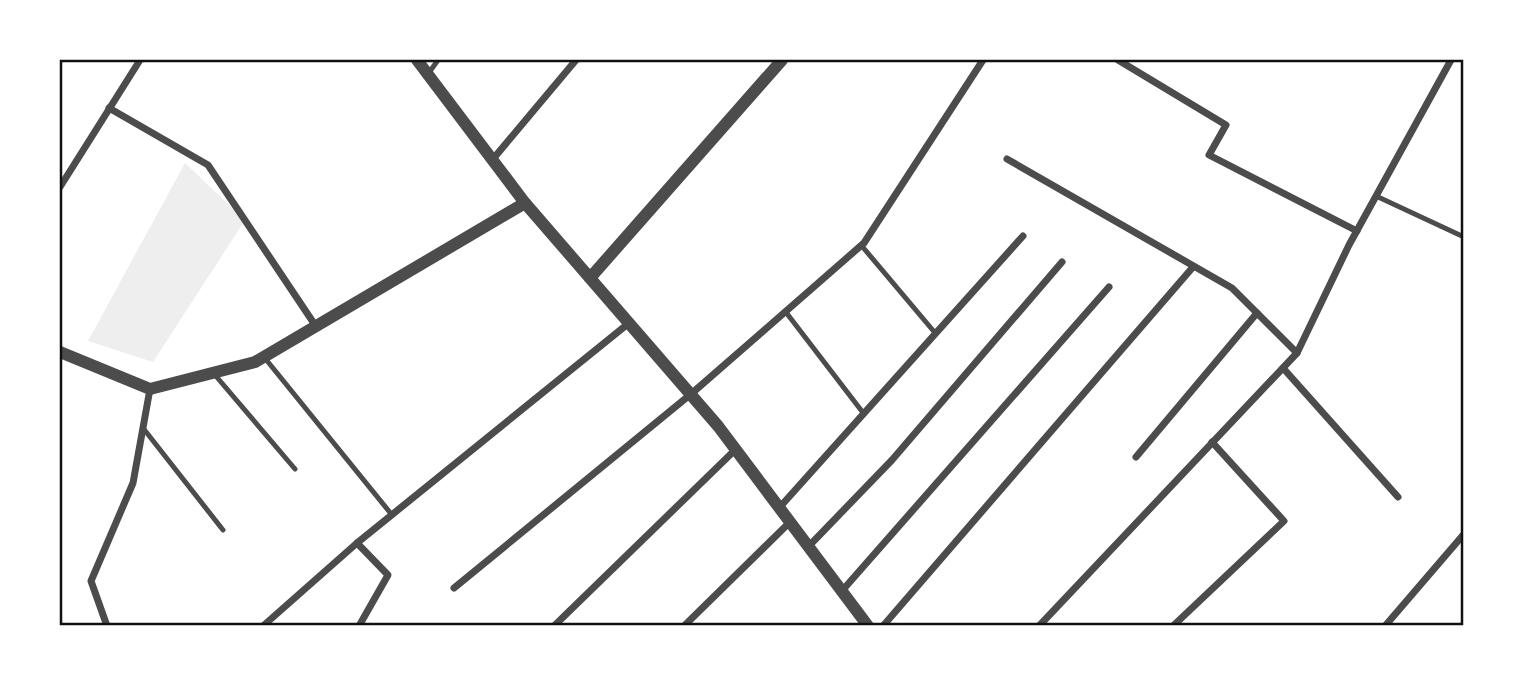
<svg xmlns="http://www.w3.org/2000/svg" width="1523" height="685" font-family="'Roboto Condensed',sans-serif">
  <rect width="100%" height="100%" fill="#fff"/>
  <polygon fill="#eee" points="185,163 245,220 153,362 88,341"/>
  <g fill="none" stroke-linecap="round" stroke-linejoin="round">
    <g stroke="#4c4c4c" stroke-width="5">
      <polyline points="428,74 438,60"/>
      <polyline points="1376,196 1464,237"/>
      <polyline points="861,245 936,334"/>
      <polyline points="785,311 864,414"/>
      <polyline points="264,357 392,515"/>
      <polyline points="215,375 295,469"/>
      <polyline points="143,428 223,530"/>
    </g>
    <g stroke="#4c4c4c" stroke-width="7">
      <polyline points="1118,60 1226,125 1209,155 1357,231"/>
      <polyline points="109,108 208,165 315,325"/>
      <polyline points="493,159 576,60"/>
      <polyline points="1007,159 1232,288 1297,353"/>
      <polyline points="60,187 140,60"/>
      <polyline points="1283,368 1398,497"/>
      <polyline points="1136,457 1257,313"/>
      <polyline points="779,508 1023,236"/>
      <polyline points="357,543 388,575 359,626"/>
      <polyline points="808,547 892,460 1062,262"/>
      <polyline points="454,588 691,394 864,243 983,60"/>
      <polyline points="841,592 1109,287"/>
      <polyline points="107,626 91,581 133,483 150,389"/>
      <polyline points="263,626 357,543 629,323"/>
      <polyline points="554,626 735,450"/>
      <polyline points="684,626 789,523"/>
      <polyline points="883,626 1193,267"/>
      <polyline points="1039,626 1297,353 1349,245 1451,60"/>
      <polyline points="1173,626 1284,521 1212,442"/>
      <polyline points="1385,626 1464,534"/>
    </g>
    <g stroke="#4c4c4c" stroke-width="12">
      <polyline points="417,60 525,203 718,426 868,626"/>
      <polyline points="590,278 782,60"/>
      <polyline points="60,352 150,389 255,362 525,203"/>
    </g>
  </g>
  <rect width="1523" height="685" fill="none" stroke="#ffffff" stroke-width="122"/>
  <rect x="61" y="61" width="1401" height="563" fill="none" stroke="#111" stroke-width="2.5"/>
</svg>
